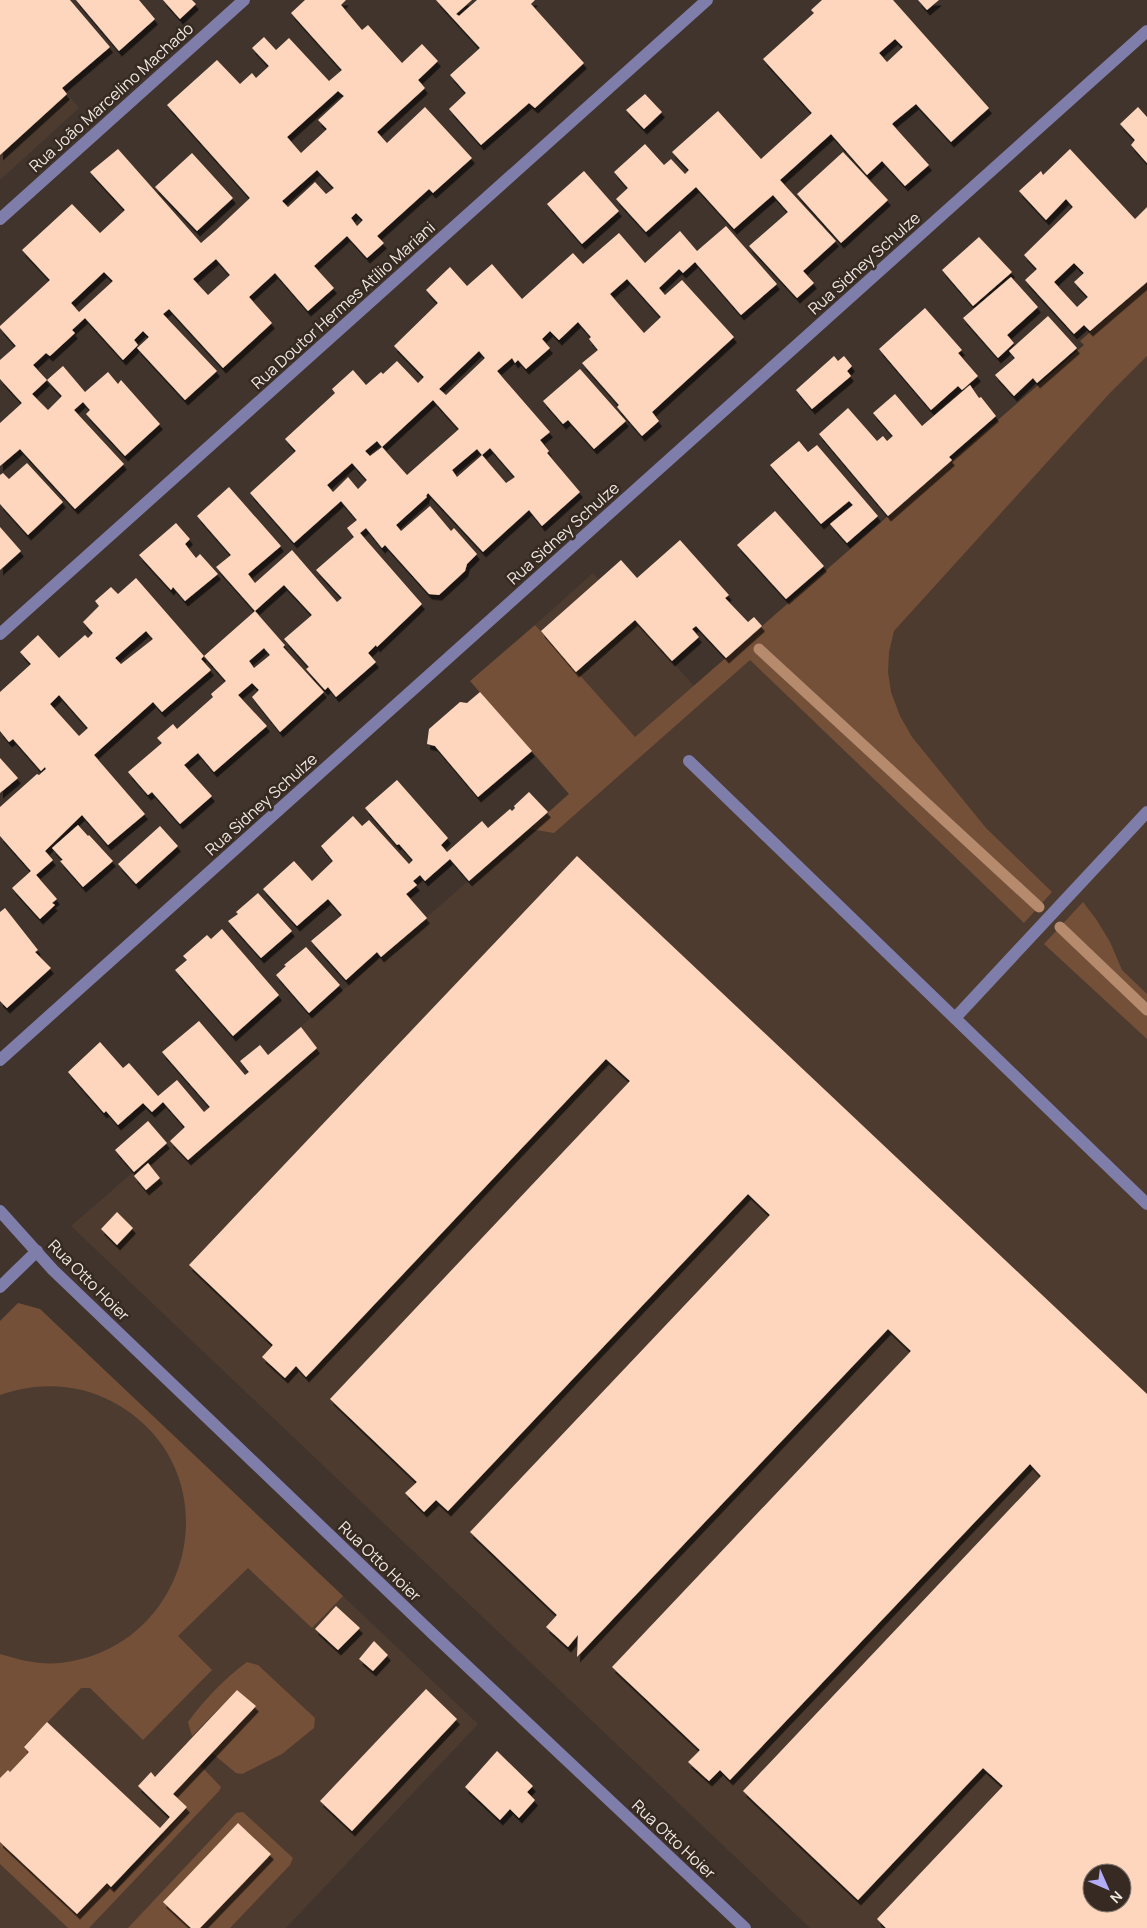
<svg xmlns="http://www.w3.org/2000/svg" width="1147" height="1928" font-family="Manrope,sans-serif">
  <defs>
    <filter id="shadow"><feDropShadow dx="3" dy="5.5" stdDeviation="0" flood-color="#0009"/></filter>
  </defs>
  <rect width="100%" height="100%" fill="#40342c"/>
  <g fill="#4d3b2f" fill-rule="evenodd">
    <polygon points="0,17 79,108 0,180"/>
    <path d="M 1147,282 L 1147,1928 L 810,1928 L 71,1226 L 634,737 L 535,625 L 593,573 L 694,686 L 1084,345 L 1080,341 ZM 1092,1873 L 1122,1873 L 1122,1903 L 1092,1903 Z"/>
    <polygon points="18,1303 40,1309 478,1724 286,1928 0,1928 0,1321"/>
  </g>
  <g fill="#745038">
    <polygon points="1147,282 1147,356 1109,394 894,631 889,652 888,672 891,692 900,716 912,737 986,828 1052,892 1024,923 750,660 554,833 530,829 569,794 470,681 535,625 635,737 1084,345 1080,341"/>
    <polygon points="1083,902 1096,919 1110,942 1122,970 1147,994 1147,1039 1044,944"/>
    <path d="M 18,1303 L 40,1309 L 343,1596 L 312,1628 L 248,1568 L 178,1636 L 212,1670 L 143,1740 L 90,1688 L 81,1688 L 24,1746 L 29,1752 L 10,1772 L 8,1770 L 0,1778 L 0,1654 C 20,1660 39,1665 60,1663 C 195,1648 235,1468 113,1402 C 77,1383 38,1382 0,1395 L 0,1321 Z"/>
    <path d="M 247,1662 L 258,1665 L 315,1718 L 314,1728 L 282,1754 L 242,1774 L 236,1773 L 212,1753 L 255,1706 L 237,1690 L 192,1736 L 188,1722 C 205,1699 224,1679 247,1662 Z"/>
    <polygon points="200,1765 221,1787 219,1791 89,1928 68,1928 0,1864 0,1842 77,1914 107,1883 115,1891 187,1808 173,1794"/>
    <polygon points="243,1812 293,1858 290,1865 230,1928 128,1928 236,1813"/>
  </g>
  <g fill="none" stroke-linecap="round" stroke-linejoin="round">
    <g stroke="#b58a6d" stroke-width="11">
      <polyline points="759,649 1039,907"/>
      <polyline points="1060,927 1147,1010"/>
    </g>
  </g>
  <g fill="#fed6be" fill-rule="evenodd" filter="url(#shadow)">
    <polygon points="0,0 70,0 110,47 62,88 67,94 0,155"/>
    <polygon points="76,0 139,0 155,19 119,51"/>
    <polygon points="163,0 192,0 196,4 180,19"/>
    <path d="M 305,0 L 346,0 L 341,5 L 362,30 L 368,25 L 402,63 L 422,44 L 438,61 L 418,80 L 425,88 L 377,132 L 387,143 L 425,107 L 472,158 L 433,193 L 429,189 L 377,236 L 384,243 L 367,258 L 347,236 L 314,266 L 334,288 L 308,311 L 275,273 L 249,297 L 272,323 L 223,368 L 169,309 L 163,314 L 217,371 L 185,400 L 137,348 L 149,337 L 143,331 L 134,340 L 138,345 L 123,360 L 85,318 L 72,330 L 75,333 L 50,356 L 46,353 L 33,365 L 47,380 L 32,394 L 48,410 L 62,396 L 47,380 L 63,366 L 85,392 L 108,372 L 118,384 L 121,380 L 160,424 L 125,456 L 86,414 L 90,410 L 83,402 L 74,410 L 124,464 L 75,509 L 20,449 L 0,466 L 0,423 L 22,403 L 0,379 L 0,360 L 16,346 L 0,328 L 0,326 L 50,280 L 22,250 L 72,204 L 100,233 L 125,210 L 90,172 L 118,149 L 201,243 L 216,230 L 250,198 L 167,105 L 217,60 L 240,84 L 252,73 L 256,78 L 269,66 L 252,48 L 264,37 L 276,50 L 289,38 L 329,81 L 342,70 L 291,13 ZM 338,91 L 344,96 L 318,120 L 327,129 L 301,153 L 287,137 ZM 317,170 L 334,188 L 326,194 L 315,182 L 288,207 L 282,201 ZM 356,213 L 363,220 L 357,226 L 351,218 ZM 216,259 L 230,275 L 208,295 L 193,279 ZM 104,272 L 113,281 L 79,312 L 71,303 Z"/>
    <polygon points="436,0 472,0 456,14 459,16 477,0 535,0 531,4 584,63 535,108 529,103 481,145 449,109 466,93 450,75 480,48"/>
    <path d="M 822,0 L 893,0 L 989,108 L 951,142 L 916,104 L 894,122 L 892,124 L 929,165 L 905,186 L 882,161 L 867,175 L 831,134 L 780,180 L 836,241 L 803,271 L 814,283 L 797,298 L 749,246 L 788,212 L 773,195 L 734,229 L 696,187 L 646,232 L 616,199 L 628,188 L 614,172 L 645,144 L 664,165 L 671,159 L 685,174 L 689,170 L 672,152 L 718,111 L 761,159 L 812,113 L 763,59 L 814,13 L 811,10 ZM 895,39 L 903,47 L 887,62 L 879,53 Z"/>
    <polygon points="918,0 939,0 927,10"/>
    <polygon points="645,94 662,112 644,129 626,110"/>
    <polygon points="1138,107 1147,117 1147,163 1131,145 1135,140 1120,124"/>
    <path d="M 1070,149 L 1135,219 L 1147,207 L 1147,282 L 1090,331 L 1084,325 L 1074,334 L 1025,280 L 1037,269 L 1024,255 L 1073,207 L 1066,199 L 1046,220 L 1019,191 L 1041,171 L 1043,175 ZM 1074,263 L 1084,273 L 1074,282 L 1088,297 L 1077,307 L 1054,282 Z"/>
    <polygon points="843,152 888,200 841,243 797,194"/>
    <polygon points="192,153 233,198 197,231 155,187"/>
    <polygon points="584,171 619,211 582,244 547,204"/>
    <path d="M 726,226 L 777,284 L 741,315 L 695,262 L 683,273 L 679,269 L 659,288 L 665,295 L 682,280 L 734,337 L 652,412 L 659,421 L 642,436 L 617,407 L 619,405 L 582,363 L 598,350 L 589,339 L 591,337 L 578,322 L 559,340 L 550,331 L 542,339 L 550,348 L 526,369 L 518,360 L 515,363 L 512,358 L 497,371 L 550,432 L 540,440 L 549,451 L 547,453 L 580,492 L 542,526 L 529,510 L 483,552 L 428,493 L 426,496 L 427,497 L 396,525 L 401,531 L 430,506 L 451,531 L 454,528 L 477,554 L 467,564 L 465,571 L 439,595 L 429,594 L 385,545 L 382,548 L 366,528 L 360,533 L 422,604 L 377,647 L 376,645 L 368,653 L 376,662 L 336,697 L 328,687 L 325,690 L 306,669 L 309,667 L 284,639 L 312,615 L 284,585 L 255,611 L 283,643 L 285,645 L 283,647 L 324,692 L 280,732 L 252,697 L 259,690 L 252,683 L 238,695 L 267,726 L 214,772 L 198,753 L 184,765 L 212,796 L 180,824 L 152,792 L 148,795 L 128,772 L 162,743 L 157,738 L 173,724 L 177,729 L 213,697 L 211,694 L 226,681 L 204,656 L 255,611 L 216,567 L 231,555 L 197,516 L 229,487 L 281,546 L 248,574 L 255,583 L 292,550 L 337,602 L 342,598 L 316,570 L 354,537 L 347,528 L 357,520 L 341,501 L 294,543 L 250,493 L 296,451 L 285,439 L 335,393 L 332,389 L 353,370 L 366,385 L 381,372 L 383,374 L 397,361 L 418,383 L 424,377 L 394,346 L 438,303 L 426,290 L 450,267 L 467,286 L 492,264 L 522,299 L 573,253 L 583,264 L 619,233 L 645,263 L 680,231 L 697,251 ZM 627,279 L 661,317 L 644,333 L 610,294 ZM 479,351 L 485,358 L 446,395 L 439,389 ZM 433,400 L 459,429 L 407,475 L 382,447 ZM 377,441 L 382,447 L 370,456 L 365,451 ZM 490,448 L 515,477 L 506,483 L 482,455 L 457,477 L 452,470 L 477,449 L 482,455 ZM 352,463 L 367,480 L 358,489 L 348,477 L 333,492 L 327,485 ZM 264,648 L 270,655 L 254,668 L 249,661 Z"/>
    <polygon points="979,237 1012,272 973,306 942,270"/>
    <polygon points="1011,277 1038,307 1007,335 1014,343 998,358 963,318"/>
    <polygon points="925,308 962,350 958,353 978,376 962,390 958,386 931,410 879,349"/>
    <polygon points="1048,316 1077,348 1037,383 1033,378 1014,396 995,375 1015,358 1009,351"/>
    <polygon points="834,356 838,361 844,356 852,366 847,371 851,376 812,409 796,390"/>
    <polygon points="580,369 626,421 594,449 568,420 563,424 543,401"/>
    <polygon points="970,385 979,398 981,397 996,416 949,457 952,460 888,516 819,434 848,408 877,441 883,436 887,441 893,436 873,413 895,394 922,426"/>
    <polygon points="799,441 808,452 817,445 878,516 847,543 830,524 853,505 849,501 821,524 770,465"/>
    <polygon points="27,463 63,502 28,535 0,504 0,475 3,473 9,479"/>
    <polygon points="775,511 824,566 786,599 737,545"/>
    <polygon points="176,523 190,539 185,544 196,558 200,554 218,574 185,601 173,587 171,590 139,555"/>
    <polygon points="0,527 21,551 0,570"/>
    <polygon points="680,540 729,595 725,598 748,622 754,617 762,626 726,658 696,626 692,629 699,637 672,661 635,620 576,672 541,631 621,560 637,578"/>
    <path d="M 136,578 L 204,656 L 201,659 L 211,670 L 162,712 L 153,702 L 94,755 L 145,814 L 108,845 L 82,815 L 45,851 L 53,860 L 36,875 L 57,899 L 52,903 L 55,905 L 40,919 L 12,888 L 31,871 L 0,836 L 0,807 L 37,774 L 39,775 L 46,769 L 45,767 L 41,771 L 13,739 L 9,742 L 0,731 L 0,692 L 31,664 L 20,652 L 38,635 L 59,658 L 85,635 L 88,638 L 93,633 L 83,622 L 99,606 L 95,601 L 111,587 L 118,594 ZM 146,631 L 153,639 L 121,664 L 115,658 ZM 59,695 L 88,728 L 79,736 L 50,704 Z"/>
    <polygon points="480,692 532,751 478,797 435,746 427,744 429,729 460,702 467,703"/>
    <polygon points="0,758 18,778 0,793"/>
    <polygon points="397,780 448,838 441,845 447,852 482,821 488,828 510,809 512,811 515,808 514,806 529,792 548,812 469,881 450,859 425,881 420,875 413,881 417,885 406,894 427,918 381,957 377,952 346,980 311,941 342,915 328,899 297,926 263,889 294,861 312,881 333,861 321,846 353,816 362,826 369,820 409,864 413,860 399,844 397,845 365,808"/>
    <polygon points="78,825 88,836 89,835 113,861 83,887 60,861 63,860 52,848"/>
    <polygon points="160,826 178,846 136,884 118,864"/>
    <path d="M 577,856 L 1147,1394 L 1147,1928 L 886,1928 L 877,1919 L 1003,1786 L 983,1768 L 858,1900 L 743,1791 L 1041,1476 L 1030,1464 L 730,1780 L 720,1770 L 709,1781 L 688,1762 L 700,1750 L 612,1667 L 911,1351 L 888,1329 L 577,1657 L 578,1635 L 568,1647 L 546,1627 L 557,1615 L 470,1532 L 770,1215 L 748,1194 L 448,1511 L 436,1500 L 424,1512 L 405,1493 L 417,1482 L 330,1399 L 630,1081 L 606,1059 L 306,1377 L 296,1366 L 285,1378 L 262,1357 L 273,1345 L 189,1265 ZM 1092,1873 L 1122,1873 L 1122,1903 L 1092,1903 Z"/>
    <polygon points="258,893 292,931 261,958 228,921 238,914 236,912"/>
    <polygon points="5,908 38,950 35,952 51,968 7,1008 0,1001 0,912"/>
    <polygon points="222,929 279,995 233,1036 175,970 187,960 183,956 207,935 211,939"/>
    <polygon points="306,947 340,985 309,1013 276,975 286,966 284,965"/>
    <polygon points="199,1021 245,1075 249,1072 240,1061 260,1045 268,1055 301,1027 317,1048 188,1160 170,1141 185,1127 163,1102 152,1112 143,1103 118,1125 106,1111 104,1113 68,1072 100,1042 123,1068 129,1063 158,1096 177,1080 204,1112 210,1107 162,1052"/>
    <polygon points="148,1121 167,1143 134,1172 115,1150"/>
    <polygon points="148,1163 160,1178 146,1190 134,1176"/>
    <polygon points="117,1212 133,1228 117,1245 101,1229"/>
    <polygon points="336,1606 360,1628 338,1650 315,1629"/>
    <polygon points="374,1641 388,1655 373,1671 359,1659"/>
    <polygon points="426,1689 457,1719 352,1831 320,1801"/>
    <polygon points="237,1690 256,1706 173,1794 187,1807 111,1887 107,1883 77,1914 0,1842 0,1778 8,1770 10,1772 29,1752 24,1747 47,1722 160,1828 170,1817 138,1786 151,1772 155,1777"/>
    <polygon points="497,1751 533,1786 527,1792 535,1800 519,1818 510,1809 500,1820 465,1787"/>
    <polygon points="238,1823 271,1854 200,1928 191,1928 163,1902"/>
  </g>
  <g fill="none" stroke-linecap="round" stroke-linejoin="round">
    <g stroke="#7f7daa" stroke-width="12">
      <polyline points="0,219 244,0"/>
      <polyline points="0,634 707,0"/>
      <polyline points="689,761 1147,1204"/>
      <polyline points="955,1018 1147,812"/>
      <polyline points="0,1060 1147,31"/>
      <polyline points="0,1211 53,1270 434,1635 745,1928"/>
      <polyline points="0,1287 37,1251"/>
    </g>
  </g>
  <g text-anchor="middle" stroke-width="5" stroke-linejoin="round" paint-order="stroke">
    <g font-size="16" fill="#f0e8e3" stroke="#362a22">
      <text transform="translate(111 97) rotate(-42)" y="6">Rua João Marcelino Machado</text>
      <text transform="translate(864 263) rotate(-42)" y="6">Rua Sidney Schulze</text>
      <text transform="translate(343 305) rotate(-42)" y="6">Rua Doutor Hermes Atílio Mariani</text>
      <text transform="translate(563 533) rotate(-42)" y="6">Rua Sidney Schulze</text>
      <text transform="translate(261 804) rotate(-42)" y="6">Rua Sidney Schulze</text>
      <text transform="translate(89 1280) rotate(45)" y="6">Rua Otto Hoier</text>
      <text transform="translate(380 1561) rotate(44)" y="6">Rua Otto Hoier</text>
      <text transform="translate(674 1839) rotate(43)" y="6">Rua Otto Hoier</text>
    </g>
  </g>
  <g transform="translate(1107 1888) rotate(135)"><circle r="24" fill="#362a22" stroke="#80766f"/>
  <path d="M0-4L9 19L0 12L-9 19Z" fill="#b2adf9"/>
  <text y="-8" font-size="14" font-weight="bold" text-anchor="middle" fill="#f0e8e3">N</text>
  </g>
</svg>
